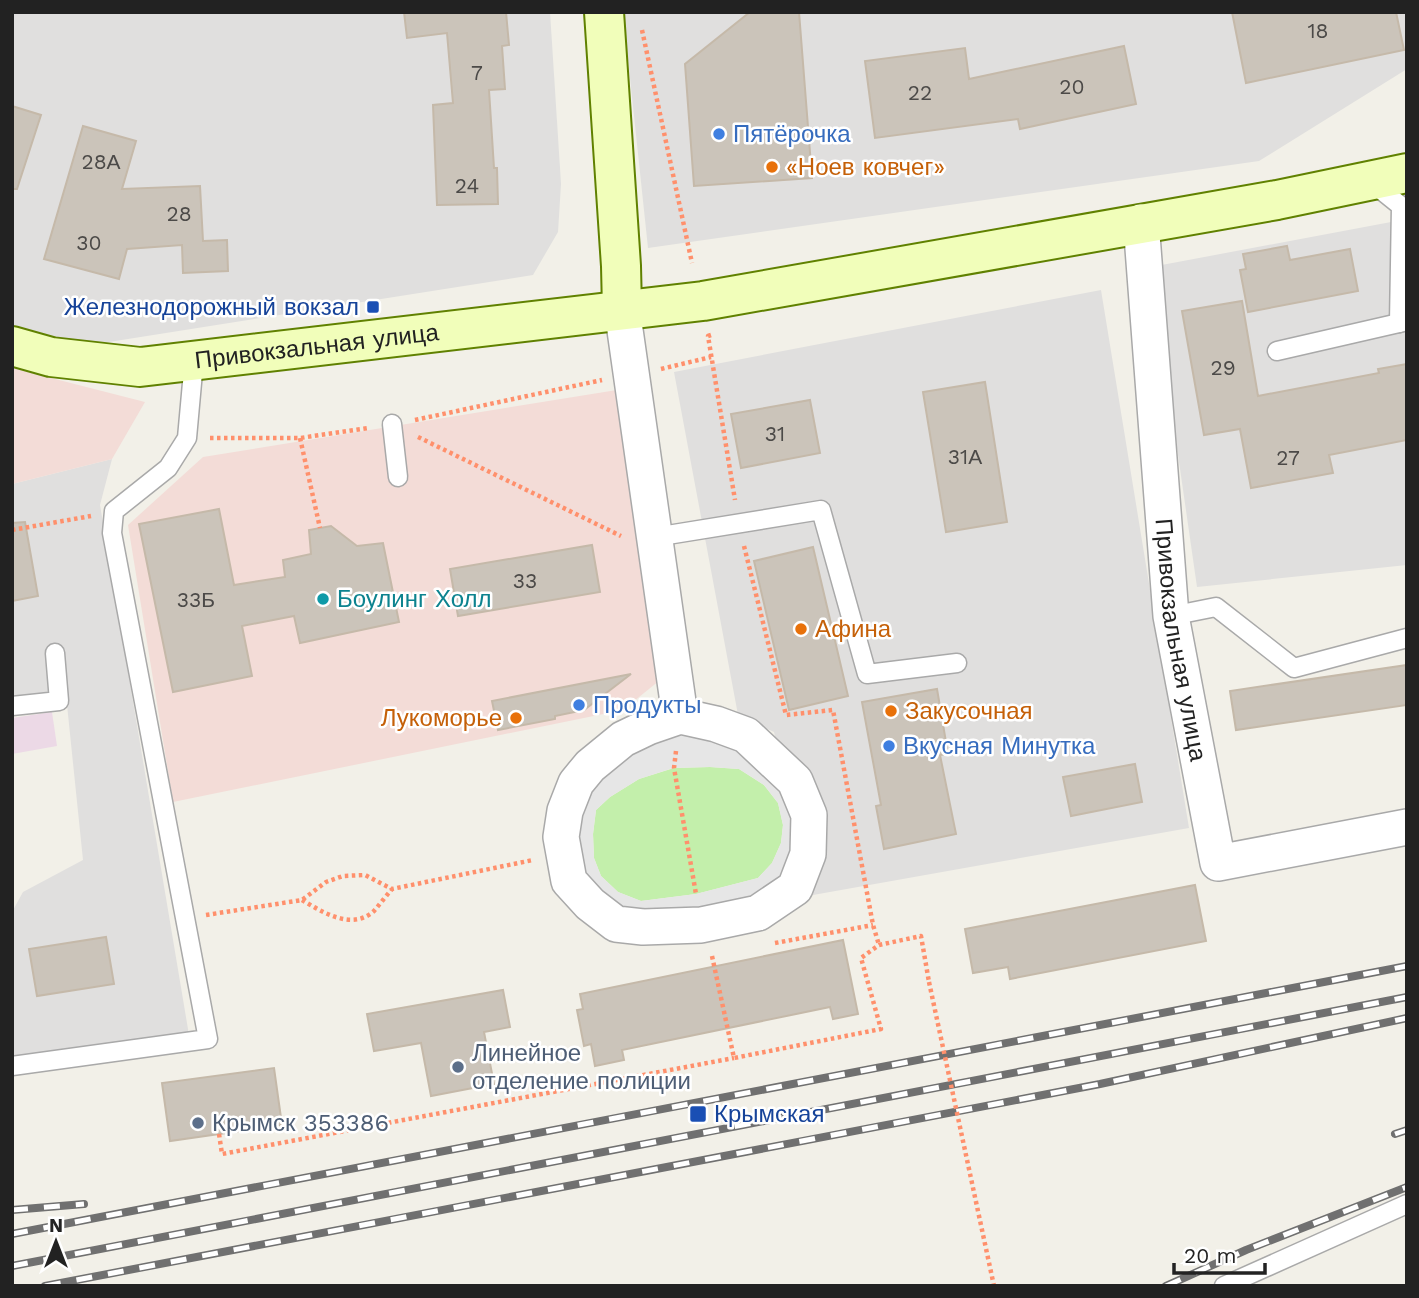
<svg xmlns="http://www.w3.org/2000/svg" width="1419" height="1298" font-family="'Work Sans',sans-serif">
  <rect width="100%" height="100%" fill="#f2f0e8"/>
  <g fill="#e0dfde">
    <polygon points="12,12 550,12 561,184 558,232 533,275 71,348 12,331"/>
    <polygon points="623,12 1407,12 1407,69 1259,161 648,248"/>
    <polygon points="1407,219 1407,565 1197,587 1151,267"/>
    <polygon points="1101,290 1189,828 813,895 774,732 765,728 741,731 674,372"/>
    <polygon points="112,459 100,505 189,1035 12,1059 12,912 23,892 83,860 66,695 12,703 12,484"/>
  </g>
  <g fill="#f3dcd7">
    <polygon points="12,368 145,402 112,459 12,484"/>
    <polygon points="623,389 670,672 623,710 173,802 128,525 203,457"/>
  </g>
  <polygon fill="#ecd9e6" points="52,712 57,746 12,754 12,718"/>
  <polygon fill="#c3efab" points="710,767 739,769 764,785 778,803 783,825 781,843 772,863 758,878 696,894 641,901 618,892 601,876 594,858 593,834 596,810 610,797 639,779 674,768"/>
  <path fill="#e6e6e6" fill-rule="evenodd" d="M 680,716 L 771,757 L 808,854 L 758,913 L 616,924 L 563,854 L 576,783 ZM 710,767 L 739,769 L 764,785 L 778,803 L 783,825 L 781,843 L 772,863 L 758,878 L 696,894 L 641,901 L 618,892 L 601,876 L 594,858 L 593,834 L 596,810 L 610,797 L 639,779 L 673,768 Z"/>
  <g fill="#cbc4ba" stroke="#c5b9a9" stroke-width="2">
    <polygon points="404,12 506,12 509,45 502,46 505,89 489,90 494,168 497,168 498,204 437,205 433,105 453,103 447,33 407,38"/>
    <polygon points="750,12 799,12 812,178 694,186 685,64"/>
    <polygon points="1232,12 1396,12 1404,50 1246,83"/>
    <polygon points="1124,46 1136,104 1020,129 1018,119 875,138 865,61 965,48 969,79"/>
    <polygon points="12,106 41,115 17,189 12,189"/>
    <polygon points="83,126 136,141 122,189 200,186 203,241 227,240 228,271 183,273 182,245 127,249 119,279 44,259"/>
    <polygon points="1287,246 1290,260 1350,249 1358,291 1248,312 1240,270 1246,269 1243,254"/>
    <polygon points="1242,301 1258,396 1379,373 1378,369 1407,364 1407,440 1329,455 1333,473 1251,488 1240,429 1204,435 1182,311"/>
    <polygon points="985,382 1007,522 946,532 923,392"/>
    <polygon points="810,400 820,453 741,468 731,414"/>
    <polygon points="219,509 234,585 285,577 283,560 311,554 309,530 331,526 357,546 383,543 399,622 300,643 294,616 242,626 252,676 173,692 139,524"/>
    <polygon points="25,522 38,596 12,601 12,523"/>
    <polygon points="592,545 600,592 458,616 450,569"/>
    <polygon points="813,547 848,696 789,710 754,561"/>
    <polygon points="1407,665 1407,705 1236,730 1230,691"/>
    <polygon points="631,674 584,710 555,716 555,719 498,730 492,701"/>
    <polygon points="937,689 948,754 940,755 956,834 884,849 876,806 881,805 862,702"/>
    <polygon points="1135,764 1142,802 1071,816 1063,777"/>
    <polygon points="1195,885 1206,941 1010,979 1008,967 973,973 965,929"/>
    <polygon points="106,937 114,984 37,996 29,949"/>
    <polygon points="843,940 858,1014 833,1019 830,1007 622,1050 624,1060 595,1066 591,1044 584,1046 577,1010 583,1009 580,994"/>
    <polygon points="503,990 510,1027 484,1032 494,1084 431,1096 421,1043 374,1051 367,1014"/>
    <polygon points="274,1068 282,1125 170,1141 162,1083"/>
  </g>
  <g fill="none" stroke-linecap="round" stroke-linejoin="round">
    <g stroke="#a9a9a9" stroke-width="21">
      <g id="lane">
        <polyline points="1370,181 1401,206 1399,323 1407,321"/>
        <polyline points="1277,351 1399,323"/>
        <polyline points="392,424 398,477"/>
        <polyline points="655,537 821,510 867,674 957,663"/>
        <polyline points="1171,616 1216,607 1294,668 1407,638"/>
        <polyline points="12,706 59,701 55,653"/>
        <polyline points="12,1066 208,1039 112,533 114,511 168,468 187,438 194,361"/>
        <polyline points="1224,1286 1407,1204"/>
      </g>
    </g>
    <g stroke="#a9a9a9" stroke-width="38">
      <g id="street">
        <path id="s1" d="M 1141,222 L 1171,616 L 1218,863 L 1407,827"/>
        <polyline points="622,309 680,716"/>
        <polygon points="680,716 716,724 746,735 795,781 809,815 808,854 795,888 758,913 701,925 643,927 616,924 590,904 569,881 561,837 565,811 576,783 590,766 623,739 648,727"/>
      </g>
    </g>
    <g stroke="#608100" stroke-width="42">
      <g id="secondary">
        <polyline points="604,12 621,266 622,309"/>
        <path id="s2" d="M 12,346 L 51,357 L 140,367 L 703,301 L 1277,200 L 1407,173"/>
      </g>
    </g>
    <g stroke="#ff906c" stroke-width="4.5" stroke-dasharray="3.5 3.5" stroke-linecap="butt">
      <polyline points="642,30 692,263"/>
      <polyline points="711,335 708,336 735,500"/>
      <polyline points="661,369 711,357"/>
      <polyline points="415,420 602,380"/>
      <polyline points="418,437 621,536"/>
      <polyline points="210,438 300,438 369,428"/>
      <polyline points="300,438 320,528"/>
      <polyline points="12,530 91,516"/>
      <polyline points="744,546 786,715 833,710 873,925 879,945"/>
      <polyline points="676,751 674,768 696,894"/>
      <path d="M 302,900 C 322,912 352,931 374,911 C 380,904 386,896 392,889"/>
      <polyline points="206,915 302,900 326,882 343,876 365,875 392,889 533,860"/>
      <polyline points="775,943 873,925"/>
      <polyline points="712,956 734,1058 881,1029 861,958 879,945 921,936 929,982"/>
      <polyline points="219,1134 222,1154 734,1058"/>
    </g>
    <use href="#lane" stroke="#fff" stroke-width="18"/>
    <use href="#street" stroke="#fff" stroke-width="35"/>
    <use href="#secondary" stroke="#f1feba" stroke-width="38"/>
    <g stroke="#707070" stroke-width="8">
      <g id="rail">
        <polyline points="1395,1134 1407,1130"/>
        <polyline points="12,1210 84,1204"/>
        <polyline points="12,1234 1407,966"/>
        <polyline points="12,1266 1407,997"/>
        <polyline points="45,1286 1100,1084 1407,1018"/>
        <polyline points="1166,1286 1246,1250 1407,1187"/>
      </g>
    </g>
    <use href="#rail" stroke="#fff" stroke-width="5" stroke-dasharray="16" stroke-linecap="butt"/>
    <polyline stroke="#ff906c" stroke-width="4.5" stroke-dasharray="3.5 3.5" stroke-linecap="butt" points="929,982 994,1286"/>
  </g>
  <g fill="#3f7fe0" stroke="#fff" stroke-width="2.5">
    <circle cx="719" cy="134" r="7"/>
    <circle cx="579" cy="705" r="7"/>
    <circle cx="889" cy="746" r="7"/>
  </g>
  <g fill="#e8710a" stroke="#fff" stroke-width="2.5">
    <circle cx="772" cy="167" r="7"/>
    <circle cx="801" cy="629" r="7"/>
    <circle cx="891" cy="711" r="7"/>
    <circle cx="516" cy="718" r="7"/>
  </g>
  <g fill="#1a4fb4" stroke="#fff" stroke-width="2.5">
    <rect x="366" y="300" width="14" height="14" rx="3.5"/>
    <rect x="689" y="1105" width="18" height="18" rx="3.5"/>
  </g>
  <circle fill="#0f9aa8" stroke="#fff" stroke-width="2.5" cx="323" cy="599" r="7"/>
  <g fill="#5c6f8a" stroke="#fff" stroke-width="2.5">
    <circle cx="458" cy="1067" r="7"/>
    <circle cx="198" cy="1123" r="7"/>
  </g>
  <g text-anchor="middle" stroke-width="5" stroke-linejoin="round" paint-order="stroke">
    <g font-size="21" fill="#4c4a48">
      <text x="1318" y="38">18</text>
      <text x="477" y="80">7</text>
      <text x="1072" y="94">20</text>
      <text x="920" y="100">22</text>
      <text x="101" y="169">28А</text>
      <text x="467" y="193">24</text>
      <text x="179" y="221">28</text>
      <text x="89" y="250">30</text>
      <text x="1223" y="375">29</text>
      <text x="775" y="441">31</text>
      <text x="965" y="464">31А</text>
      <text x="1288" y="465">27</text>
      <text x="525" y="588">33</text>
      <text x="196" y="607">33Б</text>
    </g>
    <g font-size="24" fill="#366cbe" stroke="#fff" text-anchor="start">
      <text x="733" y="142">Пятёрочка</text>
      <text x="593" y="713">Продукты</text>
      <text x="903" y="754">Вкусная Минутка</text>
    </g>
    <g font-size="24" fill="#c56008" stroke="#fff" text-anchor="start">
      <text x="786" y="175">«Ноев ковчег»</text>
      <text x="815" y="637">Афина</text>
      <text x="905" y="719">Закусочная</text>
      <text x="502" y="726" text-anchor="end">Лукоморье</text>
    </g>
    <g font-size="24" fill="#164399" stroke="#fff" text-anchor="end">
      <text x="359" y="315">Железнодорожный вокзал</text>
      <text x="714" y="1122" text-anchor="start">Крымская</text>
    </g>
    <g font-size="24" fill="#222" stroke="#fff">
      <text dy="8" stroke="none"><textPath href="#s2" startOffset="308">Привокзальная улица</textPath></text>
      <text dy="8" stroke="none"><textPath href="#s1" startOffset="420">Привокзальная улица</textPath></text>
    </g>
    <g font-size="24" fill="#0d838f" stroke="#fff" text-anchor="start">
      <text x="337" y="607">Боулинг Холл</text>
    </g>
    <g font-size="24" fill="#4e5e75" stroke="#fff" text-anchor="start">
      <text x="472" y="1061">Линейное<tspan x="472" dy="28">отделение полиции</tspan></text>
      <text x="212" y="1131">Крымск 353386</text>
    </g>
  </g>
  <rect width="1419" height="1298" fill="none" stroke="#222222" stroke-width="28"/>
  <g transform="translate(56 1242)" stroke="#ffffff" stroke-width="5" paint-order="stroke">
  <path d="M0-5L12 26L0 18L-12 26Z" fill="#222222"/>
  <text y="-10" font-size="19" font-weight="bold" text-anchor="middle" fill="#222222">N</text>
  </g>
  <path d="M1174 1263v10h91v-10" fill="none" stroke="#222222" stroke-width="3.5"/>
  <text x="1184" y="1263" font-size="21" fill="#222222" stroke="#ffffff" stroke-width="5" paint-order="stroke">20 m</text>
</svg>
